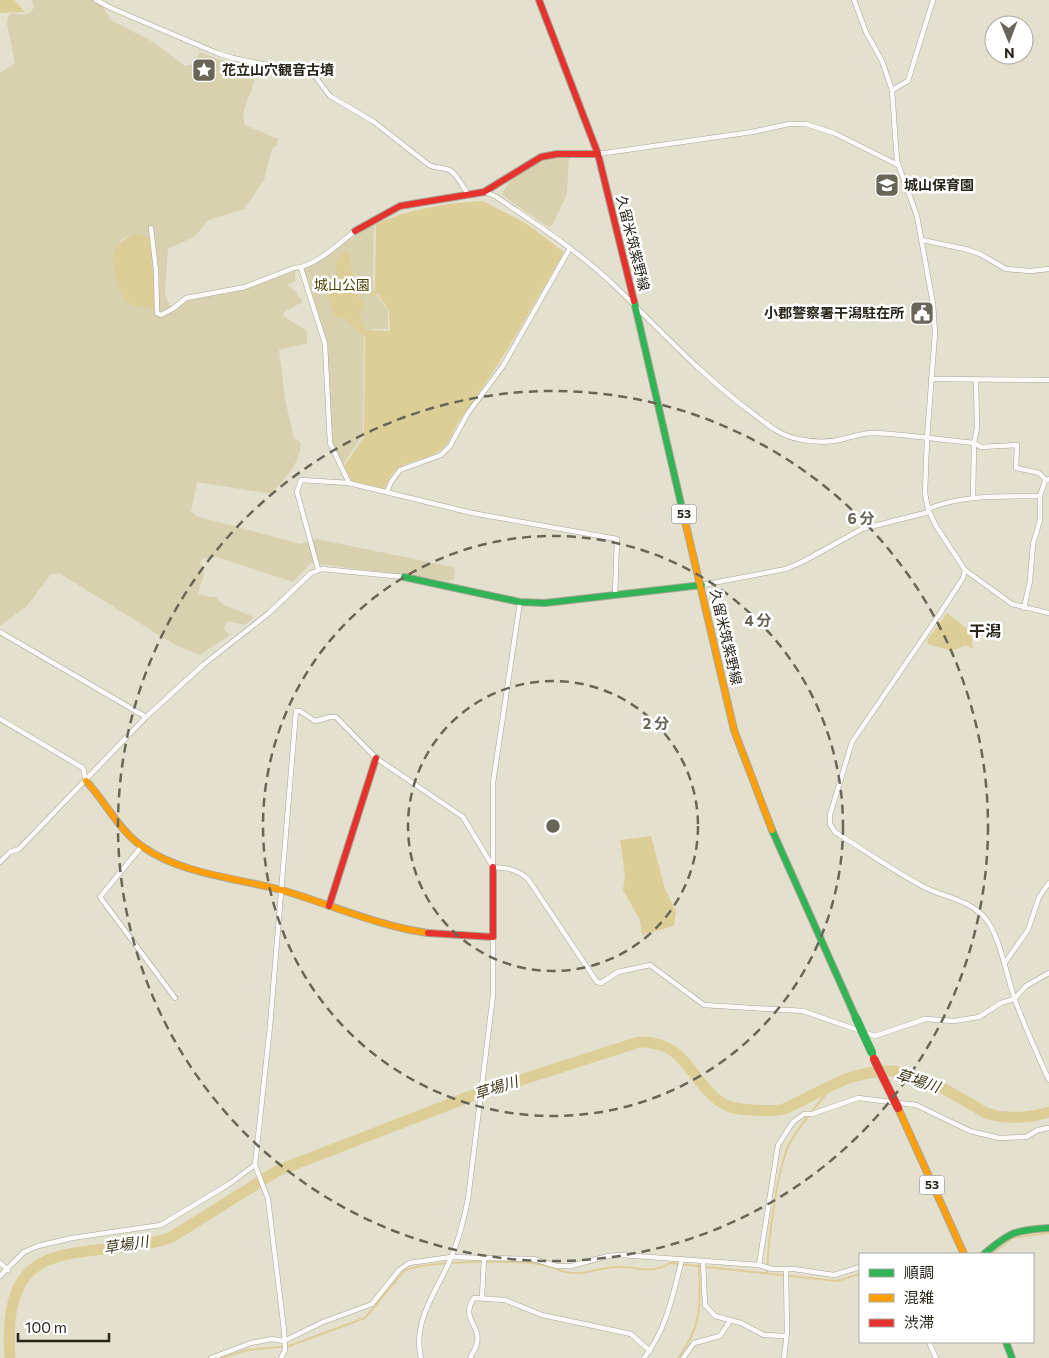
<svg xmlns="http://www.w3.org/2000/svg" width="1049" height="1358" font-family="Commissioner,'Noto Sans JP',sans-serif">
  <rect width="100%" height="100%" fill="#e4e0ce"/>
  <g fill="#d8d1b0" fill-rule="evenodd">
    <path d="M 32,0 L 93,0 L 101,4 L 112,21 L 155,43 L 185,66 L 193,64 L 200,52 L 218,59 L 253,65 C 254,70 255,76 254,81 C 252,94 239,111 245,125 L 278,139 L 277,145 L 272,149 L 264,180 L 244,209 L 209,220 L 194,237 L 168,249 L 165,293 L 172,312 L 187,301 L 239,291 L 295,271 L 295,281 L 287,285 L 297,292 L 297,296 L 301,298 L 302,302 L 283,313 L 285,317 L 307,331 L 307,343 L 279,350 L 285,399 L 294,438 L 301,443 C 299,465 285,479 271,494 L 197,482 L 191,512 L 196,516 L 301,544 L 317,539 L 453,567 L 455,572 L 454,579 L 449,581 L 311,563 L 293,582 L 217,557 L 203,559 L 200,563 L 204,575 L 198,593 L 208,597 L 215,597 L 224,605 L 254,617 L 245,625 L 226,621 L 224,629 L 230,635 L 200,655 L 175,645 L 59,573 L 51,574 L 27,606 L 0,626 L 0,73 L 15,63 L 7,24 L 8,16 L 12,13 L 23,15 L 31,12 L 34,7 ZM 136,233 L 154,311 L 117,247 L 122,239 Z"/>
    <path d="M 551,158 L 569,158 L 567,194 L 552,226 L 548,227 L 502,195 C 509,175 533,165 551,158 Z"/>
    <polygon points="374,223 373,282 374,290 388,311 388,329 371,329 364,337 363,435 342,466 333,446 324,334 304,270"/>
  </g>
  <g fill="#dcce96">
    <polygon points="0,0 14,0 25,12 0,13"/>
    <path d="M 483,201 L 527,224 L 564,252 C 531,309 499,368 459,421 C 454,428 452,438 446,445 C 426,467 396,453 385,489 L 352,481 L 344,466 L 364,437 L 365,337 L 346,320 L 335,317 L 325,289 L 336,276 L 336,259 L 345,251 L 349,253 C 352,269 352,292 365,303 L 360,313 L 364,327 L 367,330 L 390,331 L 389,311 L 378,294 L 371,296 L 370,293 L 375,291 L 376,224 C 409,209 446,203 483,201 Z"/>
    <path d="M 136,233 L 150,239 L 155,311 C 148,305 137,309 129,304 C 123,299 120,291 118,283 C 110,257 109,245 136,233 Z"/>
    <polygon points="947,613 971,632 973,649 966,645 951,651 928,644 927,640"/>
    <polygon points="651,836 665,889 676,911 674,926 642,935 640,920 623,890 625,876 620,840"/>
  </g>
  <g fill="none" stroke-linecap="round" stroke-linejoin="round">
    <g stroke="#dcce96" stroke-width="2">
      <polyline points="991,1254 1013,1238 1049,1233"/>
      <path d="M 767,1273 C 768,1244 777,1164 791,1141 C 803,1120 820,1102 835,1083"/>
      <path d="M 222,1358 L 247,1350 L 289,1346 L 365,1318 L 404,1271 C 425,1260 519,1260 544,1265 C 554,1268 564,1273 574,1273 C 589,1274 604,1266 619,1267 C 641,1267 650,1275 670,1263 L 837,1281 L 860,1274"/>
      <path d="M 678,1358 C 703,1325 700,1304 699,1265"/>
    </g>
    <path stroke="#dcce96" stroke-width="11" d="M 10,1358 C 0,1223 88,1264 170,1238 L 277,1171 L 471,1096 L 639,1042 C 693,1041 691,1092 731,1107 C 739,1110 776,1112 784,1109 C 820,1093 851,1069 893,1071 C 920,1073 946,1090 969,1103 C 975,1106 982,1112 989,1114 C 1006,1119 1033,1118 1049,1112"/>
    <g stroke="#a8a597" stroke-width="5.5">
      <g id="street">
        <path d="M 96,0 L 111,8 L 217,53 L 233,58 L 314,75 L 330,96 L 374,122 L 429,165 C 435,168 439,167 446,169 C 455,170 462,186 468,194"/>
        <path d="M 854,0 L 866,32 L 882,61 L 892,90 L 897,161 L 917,216 L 933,304 L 935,333 L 927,438 L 925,493 L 928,509 L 936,526 L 965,570 L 963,578 L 941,612 L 852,742 L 830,815 L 830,824 L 835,832 C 864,850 892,870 922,886 C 942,897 969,899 985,918 C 1000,935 1007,978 1015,1000 C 1025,1027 1037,1054 1049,1080"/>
        <polyline points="892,90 908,81 933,0"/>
        <polyline points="598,154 752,132 789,124 806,124 834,133 898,165"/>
        <path d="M 484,192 L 495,196 C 537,225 580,252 616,287 C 661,331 704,378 755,415 C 768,425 781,436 798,439 C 811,442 829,443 843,439 C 853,437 862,433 872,433 C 906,434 940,440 974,443 L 981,447 L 1017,445 L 1016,468 L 1039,473 L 1046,480"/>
        <path d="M 151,228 L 156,270 L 157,313 L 161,315 L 174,308 L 186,298 L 245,287 L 294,268 C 313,268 340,243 355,231"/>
        <polyline points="922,240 965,249 980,254 1006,269 1030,271 1049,269"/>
        <polyline points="301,268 325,344 330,443 349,483"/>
        <polyline points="931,379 1049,380"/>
        <polyline points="387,492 391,482 400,470 441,455 450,446 468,413 503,366 570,248"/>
        <polyline points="973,498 974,443 977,428 976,381"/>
        <path d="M 928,509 C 964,494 1002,497 1040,496"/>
        <polyline points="318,569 297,492 301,480 349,483 472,513 617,539 615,596"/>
        <polyline points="965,570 1012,604 1049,613"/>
        <polyline points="702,585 786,569 804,561 862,529 929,512"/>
        <polyline points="1024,608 1030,581 1033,544 1040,520 1040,496 1045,481 1049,479"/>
        <polyline points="0,632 146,717"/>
        <polyline points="0,719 83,768 86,781"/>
        <polyline points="142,846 100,897 175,998"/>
        <polyline points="0,862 10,852 19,849 146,717 203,665 269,613 311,573 322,569 404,577"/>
        <polyline points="493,867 493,783 520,602"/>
        <polyline points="1004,964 1028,930 1039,897 1049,883"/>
        <polyline points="703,1261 705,1305 715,1316 741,1323 764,1335 786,1336"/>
        <polyline points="0,1263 8,1270"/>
        <polyline points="759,1265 778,1145 793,1122 804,1114 812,1114 858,1098 916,1105 970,1131 999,1138 1026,1137 1038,1130 1049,1128"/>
        <polyline points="0,1276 24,1252 38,1246 72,1238 161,1225 229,1184 255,1165"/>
        <polyline points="482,1298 484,1258"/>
        <polyline points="929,1342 936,1358"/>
        <polyline points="211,1358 251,1343 272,1339 284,1341 323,1322 372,1304 399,1270 409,1263 451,1257 484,1258 533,1259 557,1266 571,1266 608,1256 622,1255 759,1265 772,1269 794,1269 834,1275 860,1267"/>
        <path d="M 281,1358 L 285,1350 L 284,1330 L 268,1199 L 255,1165 L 270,1026 L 296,711 L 300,711 L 315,721 L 330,717 L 336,717 L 376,758 L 463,817 L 493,867 C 507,868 517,869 528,879 L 597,982 L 601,983 L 618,972 L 650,965 L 704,1005 L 803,1011 L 875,1036 L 925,1019 L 954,1021 L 979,1017 L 1001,1003 L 1014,999 L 1026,986 L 1049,973"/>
        <path d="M 421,1358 C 412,1321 437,1291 451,1258 C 459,1239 464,1219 468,1199 L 493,995 L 493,937"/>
        <path d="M 470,1358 C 472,1354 476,1348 477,1343 C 481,1325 460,1319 474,1298 L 505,1300 L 542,1315 L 631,1334 L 650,1351"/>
        <path d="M 644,1358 C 667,1329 673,1294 682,1259"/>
        <polyline points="683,1358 694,1343 720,1336 730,1321"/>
        <polyline points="784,1358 787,1332 786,1269"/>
      </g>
    </g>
    <g stroke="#a8a597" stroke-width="8">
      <g id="fast">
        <polyline points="634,301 685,521"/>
        <polyline points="404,577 520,602 545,603 702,585"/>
        <polyline points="772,830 856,1018"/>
        <path d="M 984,1254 C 1010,1232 1015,1230 1049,1228"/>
        <polyline points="1006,1342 1012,1358"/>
      </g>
    </g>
    <g stroke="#a8a597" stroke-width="8">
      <g id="slow">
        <polyline points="685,521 734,730 772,830"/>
        <path d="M 86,781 C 106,802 119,831 143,847 C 183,875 239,878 285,891 C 332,905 378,926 428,933"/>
        <polyline points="898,1108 964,1254"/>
      </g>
    </g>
    <g stroke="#a8a597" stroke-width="8">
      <g id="jam">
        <polyline points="539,0 598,154 634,301"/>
        <polyline points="355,231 400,206 484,192 541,157 557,154 598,154"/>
        <polyline points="329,906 376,758"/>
        <polyline points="428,933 493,937 493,867"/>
      </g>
    </g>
    <use href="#street" stroke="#fbfaf8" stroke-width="4.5"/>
    <use href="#fast" stroke="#30b455" stroke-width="6"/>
    <use href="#slow" stroke="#ff9f0a" stroke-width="6"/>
    <use href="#jam" stroke="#e5322d" stroke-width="6"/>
    <g stroke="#a8a597" stroke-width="9" stroke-linecap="butt">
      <polyline id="fast-bridge" points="856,1018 872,1053"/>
    </g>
    <g stroke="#a8a597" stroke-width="9" stroke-linecap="butt">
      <polyline id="jam-bridge" points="874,1059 898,1108"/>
    </g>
    <use href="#fast-bridge" stroke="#30b455" stroke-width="8"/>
    <use href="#jam-bridge" stroke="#e5322d" stroke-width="8"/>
  </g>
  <g fill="none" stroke="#696658" stroke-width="2.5" stroke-dasharray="9 6">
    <circle cx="553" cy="826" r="145"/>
    <circle cx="553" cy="826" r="290"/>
    <circle cx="553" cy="826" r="435"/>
  </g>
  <defs>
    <g id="sight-square" transform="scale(1.25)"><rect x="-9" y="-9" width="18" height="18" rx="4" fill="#696658" stroke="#fff"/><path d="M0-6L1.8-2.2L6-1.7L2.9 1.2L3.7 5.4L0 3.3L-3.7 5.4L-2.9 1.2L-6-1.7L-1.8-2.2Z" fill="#fff"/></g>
    <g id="school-square" transform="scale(1.25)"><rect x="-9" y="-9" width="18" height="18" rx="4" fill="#696658" stroke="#fff"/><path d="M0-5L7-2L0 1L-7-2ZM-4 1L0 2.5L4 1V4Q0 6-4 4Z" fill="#fff"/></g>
    <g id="civic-square" transform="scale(1.25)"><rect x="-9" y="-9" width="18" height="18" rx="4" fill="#696658" stroke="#fff"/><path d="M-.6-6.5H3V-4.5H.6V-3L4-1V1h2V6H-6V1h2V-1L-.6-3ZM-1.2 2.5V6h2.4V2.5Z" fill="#fff"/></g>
  </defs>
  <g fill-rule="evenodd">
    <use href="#sight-square" x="204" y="70"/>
    <use href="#school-square" x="887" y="185"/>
    <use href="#civic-square" x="922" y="313"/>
  </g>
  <g text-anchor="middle" stroke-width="5" stroke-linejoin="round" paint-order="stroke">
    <g fill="#fff" stroke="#68665e" stroke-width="1">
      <rect x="671.5" y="504.5" width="25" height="19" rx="4"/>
      <rect x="919.5" y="1175.5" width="25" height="19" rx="4"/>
    </g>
    <g font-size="12" font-weight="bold" fill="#272419">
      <text x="684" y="518">53</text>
      <text x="932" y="1189">53</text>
    </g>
    <g font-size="14" font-weight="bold" fill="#272419" stroke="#fff" text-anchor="start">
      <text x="222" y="75">花立山穴観音古墳</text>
      <text x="904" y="190">城山保育園</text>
      <text x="904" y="318" text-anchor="end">小郡警察署干潟駐在所</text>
    </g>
    <g font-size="14" fill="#272419" stroke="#fff">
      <text transform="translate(633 243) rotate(76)" y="5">久留米筑紫野線</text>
      <text transform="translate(726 637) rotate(77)" y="5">久留米筑紫野線</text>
    </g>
    <g font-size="14" fill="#4e4306" stroke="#fff">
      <text x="342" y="290">城山公園</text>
    </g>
    <g font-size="15" font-style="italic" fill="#413919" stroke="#fff">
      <text transform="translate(918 1081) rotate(18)" y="5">草場川</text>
      <text transform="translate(496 1088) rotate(-18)" y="5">草場川</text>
      <text transform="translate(126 1245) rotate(-9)" y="5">草場川</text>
    </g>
    <g font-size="16" font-weight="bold" fill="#272419" stroke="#fff">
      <text x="985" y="637">干潟</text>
    </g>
  </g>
  <circle cx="553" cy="826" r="8" fill="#696658" stroke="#fff" stroke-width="2.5"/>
  <g font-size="15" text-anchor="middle" font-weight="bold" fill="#696658" stroke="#fff" stroke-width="5" stroke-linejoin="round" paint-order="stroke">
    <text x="861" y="524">6 分</text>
    <text x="758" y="626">4 分</text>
    <text x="656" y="729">2 分</text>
  </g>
  <rect x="859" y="1253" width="175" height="90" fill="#ffffff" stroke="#a9a7a3"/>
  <rect x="869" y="1269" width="25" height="8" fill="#30b455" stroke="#a9a7a3"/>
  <text x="904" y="1278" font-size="15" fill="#272419">順調</text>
  <rect x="869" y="1294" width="25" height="8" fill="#ff9f0a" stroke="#a9a7a3"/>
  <text x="904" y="1303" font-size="15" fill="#272419">混雑</text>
  <rect x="869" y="1319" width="25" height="8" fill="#e5322d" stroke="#a9a7a3"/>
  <text x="904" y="1328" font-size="15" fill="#272419">渋滞</text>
  <g transform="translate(1009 40) rotate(179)"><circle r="24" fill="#ffffff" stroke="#a9a7a3"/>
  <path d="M0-4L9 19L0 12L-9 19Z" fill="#696658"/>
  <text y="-8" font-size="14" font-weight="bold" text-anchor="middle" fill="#272419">N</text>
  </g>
  <path d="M18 1333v8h91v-8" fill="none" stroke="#272419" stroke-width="2.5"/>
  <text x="25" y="1333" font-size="15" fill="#272419" stroke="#ffffff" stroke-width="4" paint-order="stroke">100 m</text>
</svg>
